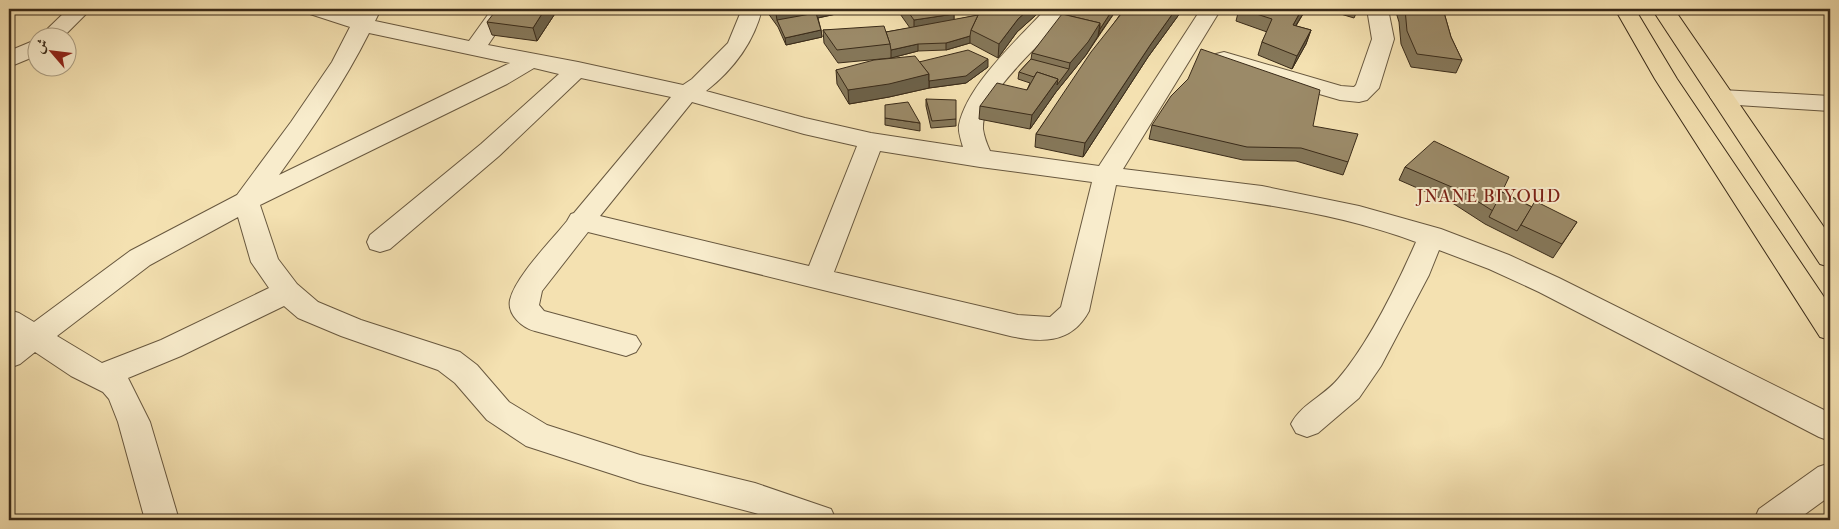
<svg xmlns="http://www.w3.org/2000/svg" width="1839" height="529" font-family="'IM FELL French Canon',Amiri,serif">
  <rect width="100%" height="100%" fill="#f4e1b1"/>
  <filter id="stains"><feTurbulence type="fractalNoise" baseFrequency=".004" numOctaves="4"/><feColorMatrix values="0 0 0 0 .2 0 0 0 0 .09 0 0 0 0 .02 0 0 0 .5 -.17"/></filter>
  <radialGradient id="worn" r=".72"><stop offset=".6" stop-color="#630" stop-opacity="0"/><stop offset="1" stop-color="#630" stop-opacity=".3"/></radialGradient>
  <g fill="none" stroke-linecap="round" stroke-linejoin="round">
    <g stroke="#68583f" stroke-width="2">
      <g id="minor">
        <polygon points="68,9 91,9 62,38 38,38"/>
        <path d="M 308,9 L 338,9 L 357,15 L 361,9 L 381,9 L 375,21 L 469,41 L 492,9 L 512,9 L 488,45 L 578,62 L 683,85 L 692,79 L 728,43 L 742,9 L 762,9 C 754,42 733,70 706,91 L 805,118 L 871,133 L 963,147 C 961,140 958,132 959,125 C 967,85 1019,38 1046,9 L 1068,9 C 1050,41 981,89 983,129 C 984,137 987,144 990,151 L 1099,166 L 1201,9 L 1221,9 L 1123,169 L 1262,186 L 1359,206 L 1441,229 L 1509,255 L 1559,278 L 1830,413 L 1830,441 L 1819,437 L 1539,292 L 1489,269 L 1439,250 L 1429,275 L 1381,366 L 1359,398 L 1318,433 L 1307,437 L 1296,433 L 1291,424 C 1301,404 1324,396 1338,379 C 1369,343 1397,285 1416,242 C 1323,207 1215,198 1116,185 L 1089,311 C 1071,345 1039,343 1006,335 L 588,232 L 542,291 L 539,305 L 544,311 L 636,336 L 641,344 L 636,352 L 626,356 L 535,331 C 523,328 507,315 510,300 C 515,277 551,241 567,221 L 571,214 L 574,213 L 671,97 L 581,78 L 499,156 L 390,249 L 380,252 L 370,249 L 367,242 L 370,235 L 481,144 L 559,74 L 534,68 L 507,84 L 260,205 L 278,259 L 297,284 L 318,302 L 361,320 L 460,352 L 477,365 L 509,402 L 547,425 L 640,455 L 755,483 L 831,509 L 836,520 L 776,520 L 755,513 L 640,483 L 526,446 L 487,420 L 455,383 L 438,370 L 341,336 L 298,318 L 284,306 L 181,356 L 128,378 L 150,422 L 179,520 L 145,520 L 118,422 L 109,399 L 103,392 L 71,376 L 35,352 L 20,364 L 9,368 L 9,340 L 12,338 L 9,335 L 9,310 L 19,313 L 34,322 L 130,251 L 237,195 L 291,122 L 332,62 L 350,27 L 310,14 ZM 369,33 L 510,63 L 279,175 C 312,129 344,83 369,33 ZM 692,102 L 804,134 L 857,146 L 809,266 L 600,216 ZM 880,151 L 980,167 L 1092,182 L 1061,307 L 1050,317 L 1018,315 L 834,272 ZM 238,217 L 251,262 L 269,288 L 161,340 L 102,363 L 57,336 L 150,265 Z"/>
        <polygon points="1367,9 1388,9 1394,39 1379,88 1367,100 1359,102 1340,100 1216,64 1213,59 1216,54 1224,52 1341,86 1354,87 1356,85 1372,39"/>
        <polygon points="38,39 38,55 9,67 9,51"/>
        <polygon points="1722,90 1830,96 1830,111 1722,104 1714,102 1710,97 1714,92"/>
        <polygon points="1830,463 1830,496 1797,520 1754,520 1759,509 1818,467"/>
      </g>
    </g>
    <g stroke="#3a2b19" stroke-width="2">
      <g id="major">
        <polygon points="1615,9 1635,9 1677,79 1830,306 1830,340 1820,337 1655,79"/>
        <polygon points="1652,9 1674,9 1830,236 1830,267 1820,264"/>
      </g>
    </g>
    <use href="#minor" fill="#f8eccc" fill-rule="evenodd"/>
    <use href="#major" fill="#f4e1b1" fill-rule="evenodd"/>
  </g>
  <g fill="#857759" stroke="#3a2b19">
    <polygon points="558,9 537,41 492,35 487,22"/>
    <polygon points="765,9 859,9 818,18 821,30 822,37 786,45 778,27"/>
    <polygon points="898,9 950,9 954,14 954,20 978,15 967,9 1040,9 1036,15 1017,32 998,58 970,43 946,50 918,51 891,58 838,63 824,43 823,30 886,32 910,28 898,11"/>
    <polygon points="1117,9 1086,55 1056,92 1030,129 979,119 980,106 1027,90 1030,83 1018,79 1019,72 1031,59 1032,53 1066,15"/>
    <polygon points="1124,9 1183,9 1148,57 1083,157 1035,147 1036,134"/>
    <polygon points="1231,9 1306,9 1296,26 1311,30 1306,44 1292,69 1258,55 1262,42 1267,32 1236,21 1238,13"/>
    <polygon points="1324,9 1358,9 1354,18"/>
    <polygon points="1395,9 1443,9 1451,37 1462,60 1456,73 1411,67 1401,44 1399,22"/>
    <polygon points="919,62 988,67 966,83 929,88 889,97 849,104 837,84 836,70"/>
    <polygon points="926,99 956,119 956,126 931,128 926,106"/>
    <polygon points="885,118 920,123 920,131 885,125"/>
    <polygon points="1152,125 1313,126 1348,162 1343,175 1296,161 1243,160 1149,139"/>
    <polygon points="1405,167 1502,192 1532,207 1577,222 1553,258 1485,224 1454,204 1399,180"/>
  </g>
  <g fill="#6c6149" stroke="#3a2b19">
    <polygon points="545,9 558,9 537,41 533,28"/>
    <polygon points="799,9 859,9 780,26 777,20 776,14"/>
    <polygon points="1029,9 1040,9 1036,15 1017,32 998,58 999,44 1018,19"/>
    <polygon points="1113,9 1117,9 1098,36 1100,29"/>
    <polygon points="1176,9 1183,9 1148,57 1083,157 1085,143 1151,44"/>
    <polygon points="1302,9 1306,9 1288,38 1293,25"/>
    <polygon points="954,14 954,27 914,33 914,20"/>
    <polygon points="1100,23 1098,36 1086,55 1056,92 1030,129 1032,115 1058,79 1069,69 1070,63"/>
    <polygon points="821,30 822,37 786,45 785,38"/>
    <polygon points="1311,30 1306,44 1292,69 1297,56"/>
    <polygon points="970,36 970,43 946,50 946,43"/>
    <polygon points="918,44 918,51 891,58 891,50"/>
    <polygon points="988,59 988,67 966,83 929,88 929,81"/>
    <polygon points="929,74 929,88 889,97 849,104 848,90"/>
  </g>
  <g fill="#9b8a68" stroke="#3a2b19">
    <polygon points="497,9 545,9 533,28 487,22"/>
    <polygon points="773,9 799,9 776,14"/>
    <polygon points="906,9 950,9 954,14 914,20"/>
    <polygon points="981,9 1029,9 1018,19 999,44 971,30"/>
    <polygon points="1071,9 1113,9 1100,29 1100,23 1066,15"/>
    <polygon points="1125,9 1176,9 1151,44 1085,143 1036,134 1091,52"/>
    <polygon points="1241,9 1302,9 1293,25 1311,30 1297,56 1262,42 1272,19"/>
    <polygon points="1405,9 1443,9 1451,37 1462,60 1417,54 1407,31"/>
    <polygon points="816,13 821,30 785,38 777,20"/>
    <polygon points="1062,14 1100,23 1088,42 1070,63 1032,53"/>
    <polygon points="978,15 971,30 970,36 946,43 918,44 891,50 890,44 886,32"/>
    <polygon points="884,26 890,44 837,50 823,30"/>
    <polygon points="1201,49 1320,90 1313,126 1358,134 1348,162 1301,148 1247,147 1152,125 1171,96 1188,79"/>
    <polygon points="968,50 988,59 966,76 929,81 929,74 919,62"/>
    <polygon points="915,56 929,74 889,84 848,90 836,70 874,60"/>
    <polygon points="1031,59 1069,69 1057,85 1058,79 1037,72 1034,77 1019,72"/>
    <polygon points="1037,72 1058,79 1032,115 980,106 997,83 1027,90"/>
    <polygon points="926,99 956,100 956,119 932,121"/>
    <polygon points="908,102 920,123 885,118 885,105"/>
    <polygon points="1434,141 1509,177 1493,211 1461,191 1405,167"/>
    <polygon points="1502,192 1532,207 1517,231 1489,217"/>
    <polygon points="1535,201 1577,222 1562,244 1521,225"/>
  </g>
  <g text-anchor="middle" stroke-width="4" stroke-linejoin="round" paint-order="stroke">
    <g font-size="18" letter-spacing="1" fill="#7a1f14" stroke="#f8eccc">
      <text x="1489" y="202">JNANE BIYOUD</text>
    </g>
  </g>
  <rect width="1839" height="529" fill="none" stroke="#f4e1b1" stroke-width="30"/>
  <rect x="10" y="10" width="1819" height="509" fill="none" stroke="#3a2b19" stroke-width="2.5"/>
  <rect x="15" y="15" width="1809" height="499" fill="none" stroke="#3a2b19"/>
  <g transform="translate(52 52) rotate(298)"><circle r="24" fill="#f8eccc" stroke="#ac9f84"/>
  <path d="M0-4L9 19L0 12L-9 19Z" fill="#8f2418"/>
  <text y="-8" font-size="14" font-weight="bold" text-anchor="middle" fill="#3a2b19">ش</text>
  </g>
  <rect width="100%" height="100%" filter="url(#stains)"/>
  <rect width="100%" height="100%" fill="url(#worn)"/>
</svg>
